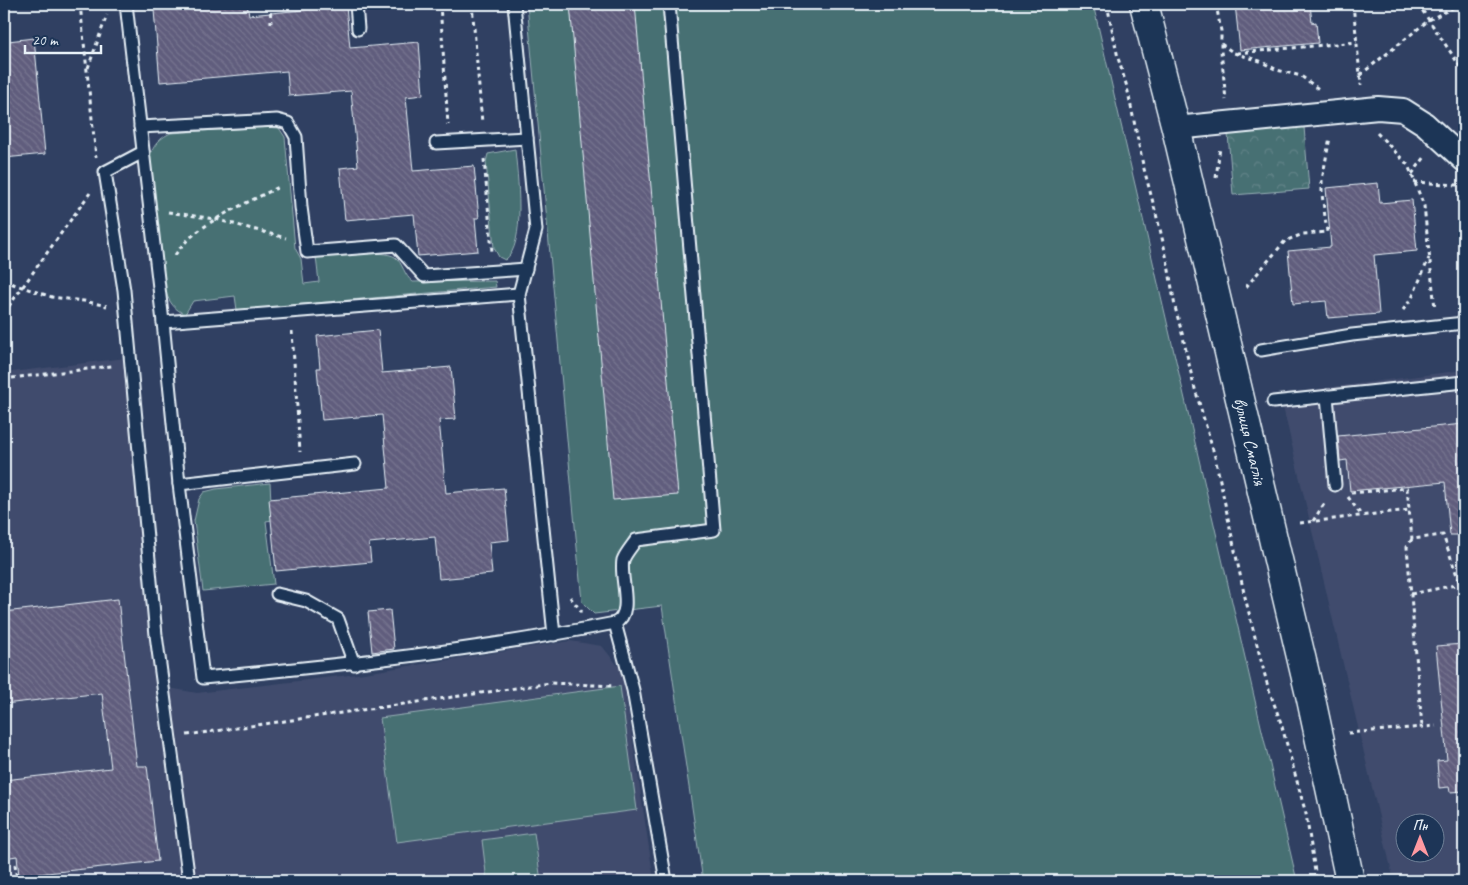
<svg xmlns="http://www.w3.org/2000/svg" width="1468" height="885" font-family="Caveat,sans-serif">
  <defs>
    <pattern id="forest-crowns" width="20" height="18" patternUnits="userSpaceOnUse" patternTransform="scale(1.25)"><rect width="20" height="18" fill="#476f73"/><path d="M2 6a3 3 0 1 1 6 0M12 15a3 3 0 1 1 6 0" fill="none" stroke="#628488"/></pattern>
    <pattern id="building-back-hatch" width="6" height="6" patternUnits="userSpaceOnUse" patternTransform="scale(1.25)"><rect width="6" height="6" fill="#605d7d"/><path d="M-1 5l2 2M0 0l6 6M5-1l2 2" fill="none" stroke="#777590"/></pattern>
  </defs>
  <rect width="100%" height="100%" fill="#304062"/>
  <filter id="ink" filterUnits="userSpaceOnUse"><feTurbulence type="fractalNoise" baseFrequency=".02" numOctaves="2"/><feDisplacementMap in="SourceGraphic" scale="10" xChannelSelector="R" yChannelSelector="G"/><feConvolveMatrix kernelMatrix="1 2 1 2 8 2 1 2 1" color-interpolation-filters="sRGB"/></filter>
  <g filter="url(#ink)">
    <g fill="#414c6d" fill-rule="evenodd">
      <polygon points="126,358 169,688 197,693 358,674 570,641 602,646 622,671 654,881 4,881 4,373"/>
      <path d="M 1464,370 L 1464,881 L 1394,881 L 1280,394 ZM 1406,822 L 1436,822 L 1436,852 L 1406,852 Z"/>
    </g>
    <g fill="#476f73" stroke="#98b0b6">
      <polygon points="527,4 1093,4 1297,881 703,881 662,606 594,614 582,602"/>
      <path d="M 264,127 L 279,128 L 285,137 L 295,248 L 301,259 L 304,284 L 319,282 L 316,257 C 333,256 383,249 395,257 C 403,263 404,276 413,282 L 495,281 L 496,287 L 237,310 L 235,296 L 193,301 L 185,314 C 175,310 170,303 166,293 L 150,163 C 149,149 159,138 171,133 Z"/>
      <path d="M 515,149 C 517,173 527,245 505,260 L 499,257 L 494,248 L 486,162 L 488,154 Z"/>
      <polygon points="270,483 272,520 266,521 274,584 203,591 194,521 199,499 204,492 216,489"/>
      <polygon points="620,686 637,810 397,842 380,718"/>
      <polygon points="534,833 541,881 487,881 482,840"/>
    </g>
    <polygon fill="url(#forest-crowns)" stroke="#98b0b6" points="1304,127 1309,189 1233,195 1228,134"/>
    <g fill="url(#building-back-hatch)" stroke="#e8f1f8">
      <polygon points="226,4 247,4 249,15 346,6 350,48 419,42 423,95 406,97 413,171 474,166 479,218 475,218 478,251 418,256 414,214 345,220 340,168 358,166 351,91 289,96 287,71 160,82 154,10"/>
      <polygon points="570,4 635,4 678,495 613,500"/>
      <polygon points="1235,4 1310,4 1312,23 1316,22 1318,43 1240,50"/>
      <polygon points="34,38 45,154 4,158 4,44 8,44 8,41"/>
      <polygon points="1378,183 1380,203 1412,200 1417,251 1374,255 1379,314 1328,318 1326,301 1293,304 1288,251 1331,247 1326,188"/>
      <polygon points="378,330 382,373 451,367 456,419 439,420 446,493 504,488 509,540 489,542 492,574 439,579 435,537 369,543 371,562 276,571 269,499 389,488 382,415 322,420 317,368 320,368 317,336"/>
      <polygon points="1464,424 1464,535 1450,535 1445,482 1350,491 1347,460 1340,461 1338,436"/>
      <polygon points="118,599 137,766 147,766 158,861 19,876 17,856 4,858 4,780 111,768 102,693 4,704 4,612"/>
      <polygon points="390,610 394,649 372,652 368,612"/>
      <polygon points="1464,644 1464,791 1450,792 1449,787 1439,788 1437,761 1447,760 1436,646"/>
    </g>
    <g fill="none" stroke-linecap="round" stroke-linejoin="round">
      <g stroke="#e8f1f8" stroke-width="15">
        <g id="service">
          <polyline points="126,4 163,322 179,484 355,464"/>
          <polyline points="356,4 358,29"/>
          <polyline points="514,4 536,230 519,294 554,635"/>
          <polyline points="140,127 277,120 288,123 296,137 301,207 307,252 396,245 424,276 526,269"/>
          <polyline points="436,143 527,138"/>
          <polyline points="143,152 105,172 124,290 156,635 189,881"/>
          <polyline points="163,322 519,294"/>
          <polyline points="1261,350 1352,335 1464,323"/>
          <polyline points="1327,396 1335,485"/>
          <polyline points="1273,402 1464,382"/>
          <path d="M 179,484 L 203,678 C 341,665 479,650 615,623 C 635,613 619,578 623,560 C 625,554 632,546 636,540 L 714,530 L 669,4"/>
          <polyline points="277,594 306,601 338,619 354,664"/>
          <polyline points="615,623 633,690 666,881"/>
        </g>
      </g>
      <g stroke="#e8f1f8" stroke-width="26">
        <polyline id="minor" points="1176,128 1378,108 1403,110 1425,124 1464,160"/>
      </g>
      <g stroke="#e8f1f8" stroke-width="31">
        <g id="tertiary">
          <path id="s1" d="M 1144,4 L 1176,128 L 1311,699 L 1350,881"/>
        </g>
      </g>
      <g stroke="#e8f1f8" stroke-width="3" stroke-dasharray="4 4" stroke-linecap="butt">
        <polyline points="80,4 96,157"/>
        <polyline points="270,4 271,23"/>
        <polyline points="440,4 448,125"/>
        <polyline points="472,4 482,123"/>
        <polyline points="1107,4 1118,58 1127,87 1143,165 1160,229 1168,264 1175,307 1183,337 1193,382 1215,457 1244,593 1256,641 1268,687 1281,723 1306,814 1316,878"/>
        <polyline points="1216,4 1221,31 1221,51 1226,100"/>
        <polyline points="1353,4 1361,85"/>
        <polyline points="1418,4 1464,72"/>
        <polyline points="1221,44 1234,53 1260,61 1277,70 1301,76 1320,90"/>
        <polyline points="1237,53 1357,42"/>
        <polyline points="88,68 107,15"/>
        <polyline points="1360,75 1429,20 1460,4"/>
        <polyline points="1377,133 1408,165 1424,206 1435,308"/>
        <polyline points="484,159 492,252"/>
        <polyline points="1412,174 1425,157"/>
        <polyline points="1216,178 1220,147"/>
        <polyline points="1414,182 1459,185"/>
        <polyline points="168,212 215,219 286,238"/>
        <path d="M 175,255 C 196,223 247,203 281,186"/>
        <polyline points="4,281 52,297 84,301 107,306"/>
        <polyline points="1246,287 1285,241 1303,234 1327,232 1322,194 1322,180 1330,137"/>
        <polyline points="1403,310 1412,298 1429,258"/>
        <polyline points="4,313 90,193"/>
        <polyline points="292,331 300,452"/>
        <polyline points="4,379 112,366"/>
        <polyline points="1351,493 1407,488 1412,539 1443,535 1460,584 1464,583"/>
        <polyline points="1348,497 1361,515"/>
        <polyline points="1313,521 1326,501"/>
        <polyline points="1300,523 1409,510"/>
        <polyline points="1412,539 1407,547 1422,727"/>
        <polyline points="1411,594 1460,584"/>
        <polyline points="570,597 582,612"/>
        <polyline points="1348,733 1436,726"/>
        <polyline points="187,735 551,683 614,686"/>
        <polyline points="15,864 17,881"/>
      </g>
      <use href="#service" stroke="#1d3557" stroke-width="11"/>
      <use href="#minor" stroke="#1d3557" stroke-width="22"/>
      <use href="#tertiary" stroke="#1d3557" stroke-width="28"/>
    </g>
  </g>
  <g text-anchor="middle" stroke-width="4" stroke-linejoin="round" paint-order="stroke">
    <g font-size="18" fill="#e8f1f8" stroke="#1d3557">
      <text dy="6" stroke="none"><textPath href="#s1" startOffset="450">вулиця Смаглія</textPath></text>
    </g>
  </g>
  <rect width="1468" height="885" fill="none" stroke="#1d3557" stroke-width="20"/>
  <rect x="10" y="10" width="1448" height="865" fill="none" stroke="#e8f1f8" stroke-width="2" filter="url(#ink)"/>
  <g transform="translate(1420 838)"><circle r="24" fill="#1d3557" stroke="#6e8097"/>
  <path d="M0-4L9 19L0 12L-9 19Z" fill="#ff9aa2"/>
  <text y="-8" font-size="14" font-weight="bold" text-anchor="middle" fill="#e8f1f8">Пн</text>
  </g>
  <path d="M25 45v8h76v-8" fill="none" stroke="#e8f1f8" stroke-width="2.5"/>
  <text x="32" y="45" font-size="15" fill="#e8f1f8" stroke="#1d3557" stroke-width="4" paint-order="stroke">20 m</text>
</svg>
